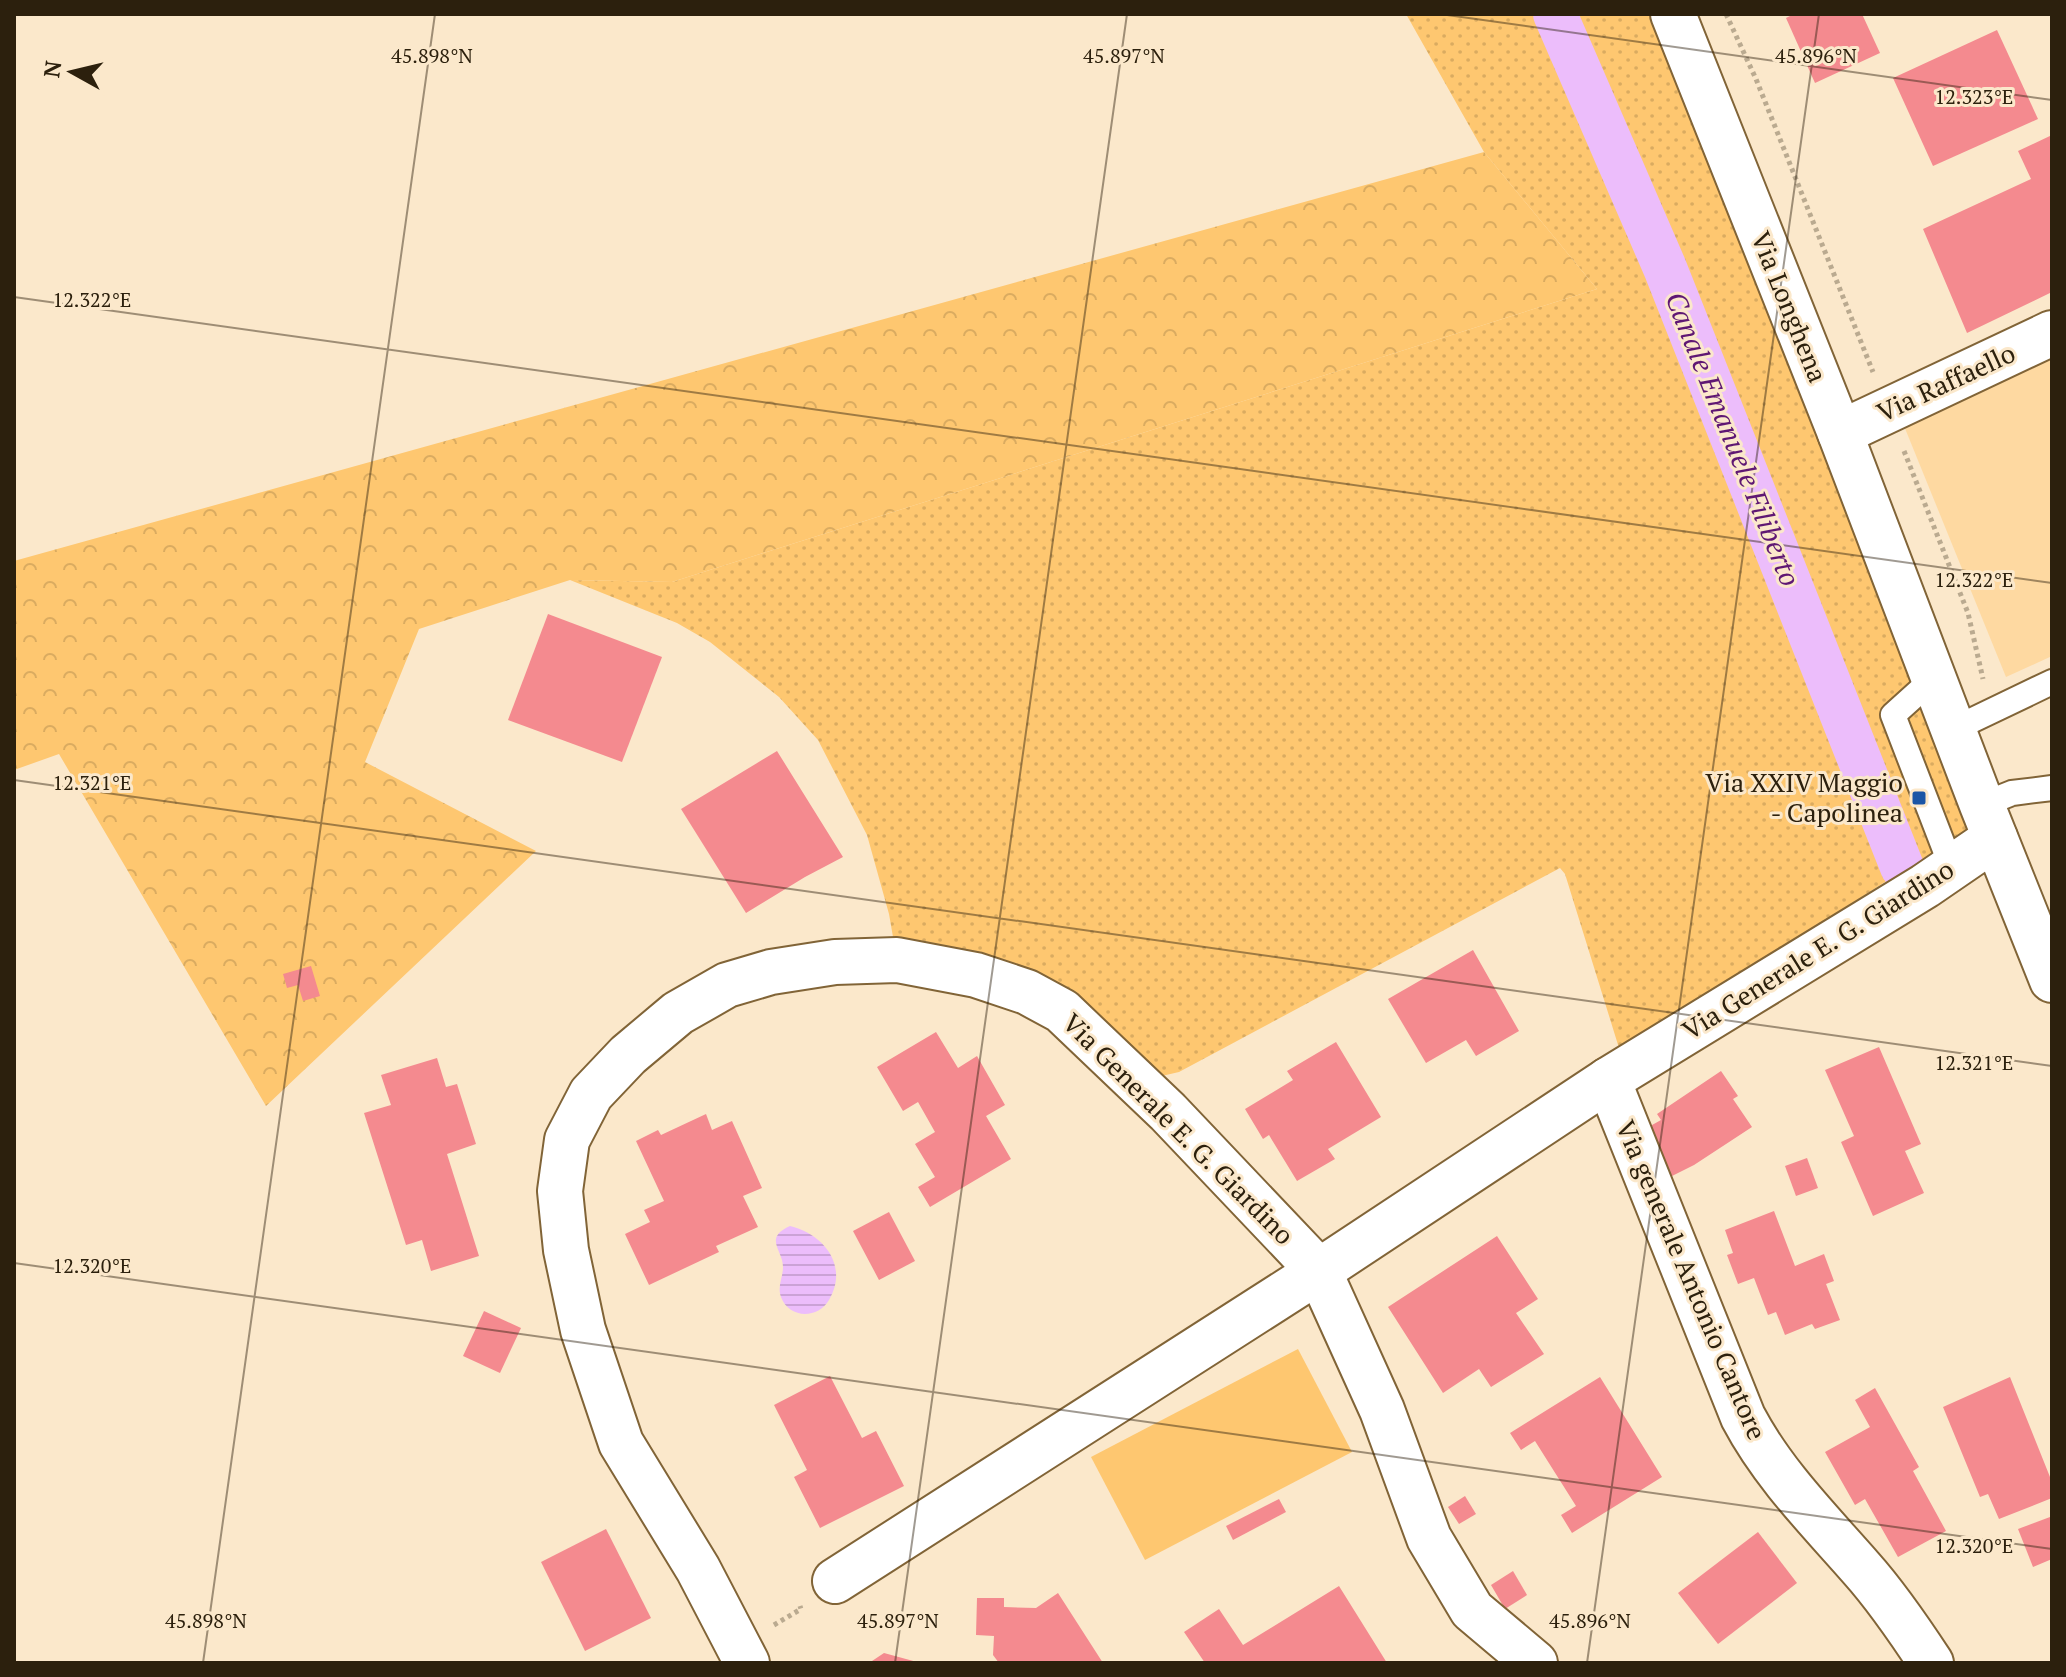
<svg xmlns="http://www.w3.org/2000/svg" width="2066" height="1677" font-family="'PT Serif',serif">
  <defs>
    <pattern id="grass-dots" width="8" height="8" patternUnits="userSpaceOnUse" patternTransform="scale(2)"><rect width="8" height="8" fill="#fec770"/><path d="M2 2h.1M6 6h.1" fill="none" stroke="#daab60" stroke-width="1.8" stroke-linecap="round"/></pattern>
    <pattern id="forest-crowns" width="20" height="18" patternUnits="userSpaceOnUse" patternTransform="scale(2)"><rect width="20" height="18" fill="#fec770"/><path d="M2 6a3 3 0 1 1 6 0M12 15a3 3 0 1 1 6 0" fill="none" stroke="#daab60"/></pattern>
    <pattern id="water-rules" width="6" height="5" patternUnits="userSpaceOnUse" patternTransform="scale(2)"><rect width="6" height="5" fill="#ecbdfb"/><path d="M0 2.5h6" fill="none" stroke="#cba2d6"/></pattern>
  </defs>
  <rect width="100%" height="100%" fill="#fbe8cb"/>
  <polygon fill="#fed9a1" points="2052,357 2052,656 2006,677 1904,426"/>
  <polygon fill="url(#grass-dots)" points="1406,14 1673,14 1995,838 1925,886 1888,880 1629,1047 1619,1048 1565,874 1560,868 1179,1072 1136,1082 1062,1011 897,960 889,914 867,835 818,740 779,697 710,642 677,623 570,580 672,582 1597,289 1484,152"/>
  <polygon fill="url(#forest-crowns)" points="1484,152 1597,289 672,582 570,580 419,629 365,762 536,851 266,1106 59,754 14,770 14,561"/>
  <polygon fill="#fec770" points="1298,1349 1352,1452 1145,1560 1091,1457"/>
  <path fill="url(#water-rules)" d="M 790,1226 C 824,1234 849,1266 829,1300 C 818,1319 789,1319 781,1297 C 777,1286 783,1278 783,1267 C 783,1250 763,1238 790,1226 Z"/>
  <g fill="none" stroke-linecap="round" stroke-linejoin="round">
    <polyline stroke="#ecbdfb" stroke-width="44" points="1555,14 1665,268 1902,867"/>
  </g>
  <g fill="#f48a8f">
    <polygon points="1794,14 1862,14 1880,53 1815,83 1786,18"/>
    <polygon points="1997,30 2038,119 1933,166 1893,78"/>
    <polygon points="2052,135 2052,292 1967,333 1923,229 2031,179 2018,151"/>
    <polygon points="548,614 662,657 622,762 508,720"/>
    <polygon points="777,751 843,857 805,877 746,913 681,809"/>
    <polygon points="1473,950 1519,1031 1476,1056 1466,1040 1426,1063 1388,999"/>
    <polygon points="311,966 320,996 303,1001 298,985 287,988 283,974"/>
    <polygon points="936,1032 958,1068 977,1056 1005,1105 986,1116 1011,1159 930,1207 918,1187 935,1177 915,1144 935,1132 918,1102 903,1111 877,1067"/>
    <polygon points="1336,1042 1381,1117 1328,1149 1335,1159 1297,1181 1269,1135 1263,1139 1245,1109 1293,1080 1287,1071"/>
    <polygon points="1879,1047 1921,1144 1905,1151 1924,1193 1873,1216 1841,1142 1854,1136 1825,1070"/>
    <polygon points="437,1058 446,1087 457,1084 476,1144 447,1154 479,1256 431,1271 422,1240 406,1245 364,1113 391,1105 381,1075"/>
    <polygon points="1721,1071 1738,1096 1733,1099 1752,1127 1694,1165 1660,1182 1636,1134 1661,1120 1657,1114"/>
    <polygon points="706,1114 712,1130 732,1121 762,1188 743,1196 758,1227 716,1246 719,1252 649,1285 625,1234 650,1222 644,1210 664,1201 636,1141 658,1130 661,1135"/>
    <polygon points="1807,1158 1818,1188 1796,1196 1785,1166"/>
    <polygon points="1774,1211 1795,1266 1824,1254 1834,1281 1826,1284 1840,1320 1815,1329 1812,1324 1785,1335 1776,1312 1768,1315 1754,1278 1738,1284 1727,1255 1733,1253 1725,1230"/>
    <polygon points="889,1212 915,1261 879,1280 853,1231"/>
    <polygon points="1497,1236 1538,1299 1516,1313 1544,1354 1491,1387 1479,1369 1443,1393 1388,1307"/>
    <polygon points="484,1311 521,1328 500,1373 463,1356"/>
    <polygon points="830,1376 862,1438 876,1431 904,1486 820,1528 794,1477 807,1470 774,1405"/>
    <polygon points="1600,1377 1662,1477 1572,1533 1561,1515 1576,1506 1535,1441 1521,1450 1510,1433"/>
    <polygon points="2010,1377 2052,1482 2052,1498 1999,1519 1988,1494 1980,1497 1943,1407"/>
    <polygon points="1875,1388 1919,1467 1913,1471 1946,1531 1898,1557 1865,1499 1855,1505 1825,1452 1870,1427 1855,1400"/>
    <polygon points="1465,1496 1476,1514 1459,1524 1448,1507"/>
    <polygon points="1279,1499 1286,1512 1233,1540 1226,1526"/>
    <polygon points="2050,1517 2052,1559 2033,1567 2018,1529"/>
    <polygon points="606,1529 651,1618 585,1651 541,1562"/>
    <polygon points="1758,1532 1797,1583 1718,1644 1678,1593"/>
    <polygon points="1513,1571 1527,1595 1505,1609 1491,1585"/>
    <polygon points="1339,1586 1387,1663 1205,1663 1184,1632 1219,1609 1243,1645"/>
    <polygon points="1058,1593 1103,1663 999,1663 993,1655 994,1636 976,1635 977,1598 1004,1598 1004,1607 1036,1608"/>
    <polygon points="884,1653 917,1662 917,1663 869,1663"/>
  </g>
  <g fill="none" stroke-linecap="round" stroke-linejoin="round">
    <g stroke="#816437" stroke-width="28">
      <g id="lane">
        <polyline points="1934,678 1893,715 1952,868"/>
        <polyline points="1954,729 2052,682"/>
        <polyline points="1982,805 2012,793 2052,788"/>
      </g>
    </g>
    <g stroke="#816437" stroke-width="48">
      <g id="street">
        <polyline points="1840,433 2052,333"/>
        <path d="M 1608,1080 L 1743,1417 C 1773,1474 1819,1520 1861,1568 C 1887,1597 1910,1631 1931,1663"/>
        <polyline points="835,1581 1319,1271 1608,1080 1925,886 1995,838"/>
        <polyline points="747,1663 698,1569 621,1443 583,1330 566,1250 560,1191 567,1140 591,1094 628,1055 678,1013 727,985 771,972 835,962 897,960 976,975 1027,992 1062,1011 1168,1112 1319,1271 1382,1410 1429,1538 1472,1610 1535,1663"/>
      </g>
    </g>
    <g stroke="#816437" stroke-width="48">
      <polyline id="secondary" points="1673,14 1840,433 1982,805 2052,980"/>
    </g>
    <g stroke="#baaa90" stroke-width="5" stroke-dasharray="4 4" stroke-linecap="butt">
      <polyline points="1726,14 1756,79 1873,372"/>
      <polyline points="1904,451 1968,613 1983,679"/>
      <polyline points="774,1625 801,1609 800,1606"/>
    </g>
    <use href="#lane" stroke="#fff" stroke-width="24"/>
    <use href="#street" stroke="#fff" stroke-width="44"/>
    <use href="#secondary" stroke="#fff" stroke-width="44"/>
  </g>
  <path fill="none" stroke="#2c200d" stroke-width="2" stroke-opacity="0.45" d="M 1440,14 L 2052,100M 14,297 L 2052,583M 14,780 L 2052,1066M 14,1263 L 2052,1549M 203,1663 L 435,14M 895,1663 L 1127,14M 1587,1663 L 1819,14"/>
  <rect fill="#1a55a6" stroke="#fbe8cb" stroke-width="3" x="1911" y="790" width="16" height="16" rx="4"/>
  <g text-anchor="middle" stroke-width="6" stroke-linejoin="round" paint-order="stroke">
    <g font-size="26" fill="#2c200d" stroke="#fbe8cb">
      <text transform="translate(1789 307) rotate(68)" y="9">Via Longhena</text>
      <text transform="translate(1946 383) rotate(-25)" y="9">Via Raffaello</text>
      <text transform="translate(1818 950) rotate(-32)" y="9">Via Generale E. G. Giardino</text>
      <text transform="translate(1178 1129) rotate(45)" y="9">Via Generale E. G. Giardino</text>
      <text transform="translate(1691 1280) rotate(67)" y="9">Via generale Antonio Cantore</text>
    </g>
    <g font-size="26" fill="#2c200d" stroke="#fbe8cb" text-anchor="end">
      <text x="1903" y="792">Via XXIV Maggio<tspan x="1903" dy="30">- Capolinea</tspan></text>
    </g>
    <g font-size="28" font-style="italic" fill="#5f1773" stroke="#fbe8cb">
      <text transform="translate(1733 439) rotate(68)" y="10">Canale Emanuele Filiberto</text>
    </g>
  </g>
  <g font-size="20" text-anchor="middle" fill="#2c200d" stroke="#fbe8cb" stroke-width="6" stroke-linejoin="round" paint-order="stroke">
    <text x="432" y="63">45.898°N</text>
    <text x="1124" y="63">45.897°N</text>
    <text x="1816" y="63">45.896°N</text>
    <text x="1974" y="104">12.323°E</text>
    <text x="92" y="307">12.322°E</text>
    <text x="1974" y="587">12.322°E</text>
    <text x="92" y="790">12.321°E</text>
    <text x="1974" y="1070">12.321°E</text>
    <text x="92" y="1273">12.320°E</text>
    <text x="1974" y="1553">12.320°E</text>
    <text x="206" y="1628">45.898°N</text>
    <text x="898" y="1628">45.897°N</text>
    <text x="1590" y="1628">45.896°N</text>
  </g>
  <rect width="2066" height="1677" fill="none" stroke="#2c200d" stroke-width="32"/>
  <g transform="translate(72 72) rotate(278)" stroke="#fbe8cb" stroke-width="6" paint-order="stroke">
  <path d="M0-6L14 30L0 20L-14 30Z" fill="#2c200d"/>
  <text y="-12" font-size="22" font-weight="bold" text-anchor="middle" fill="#2c200d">N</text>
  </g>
</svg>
